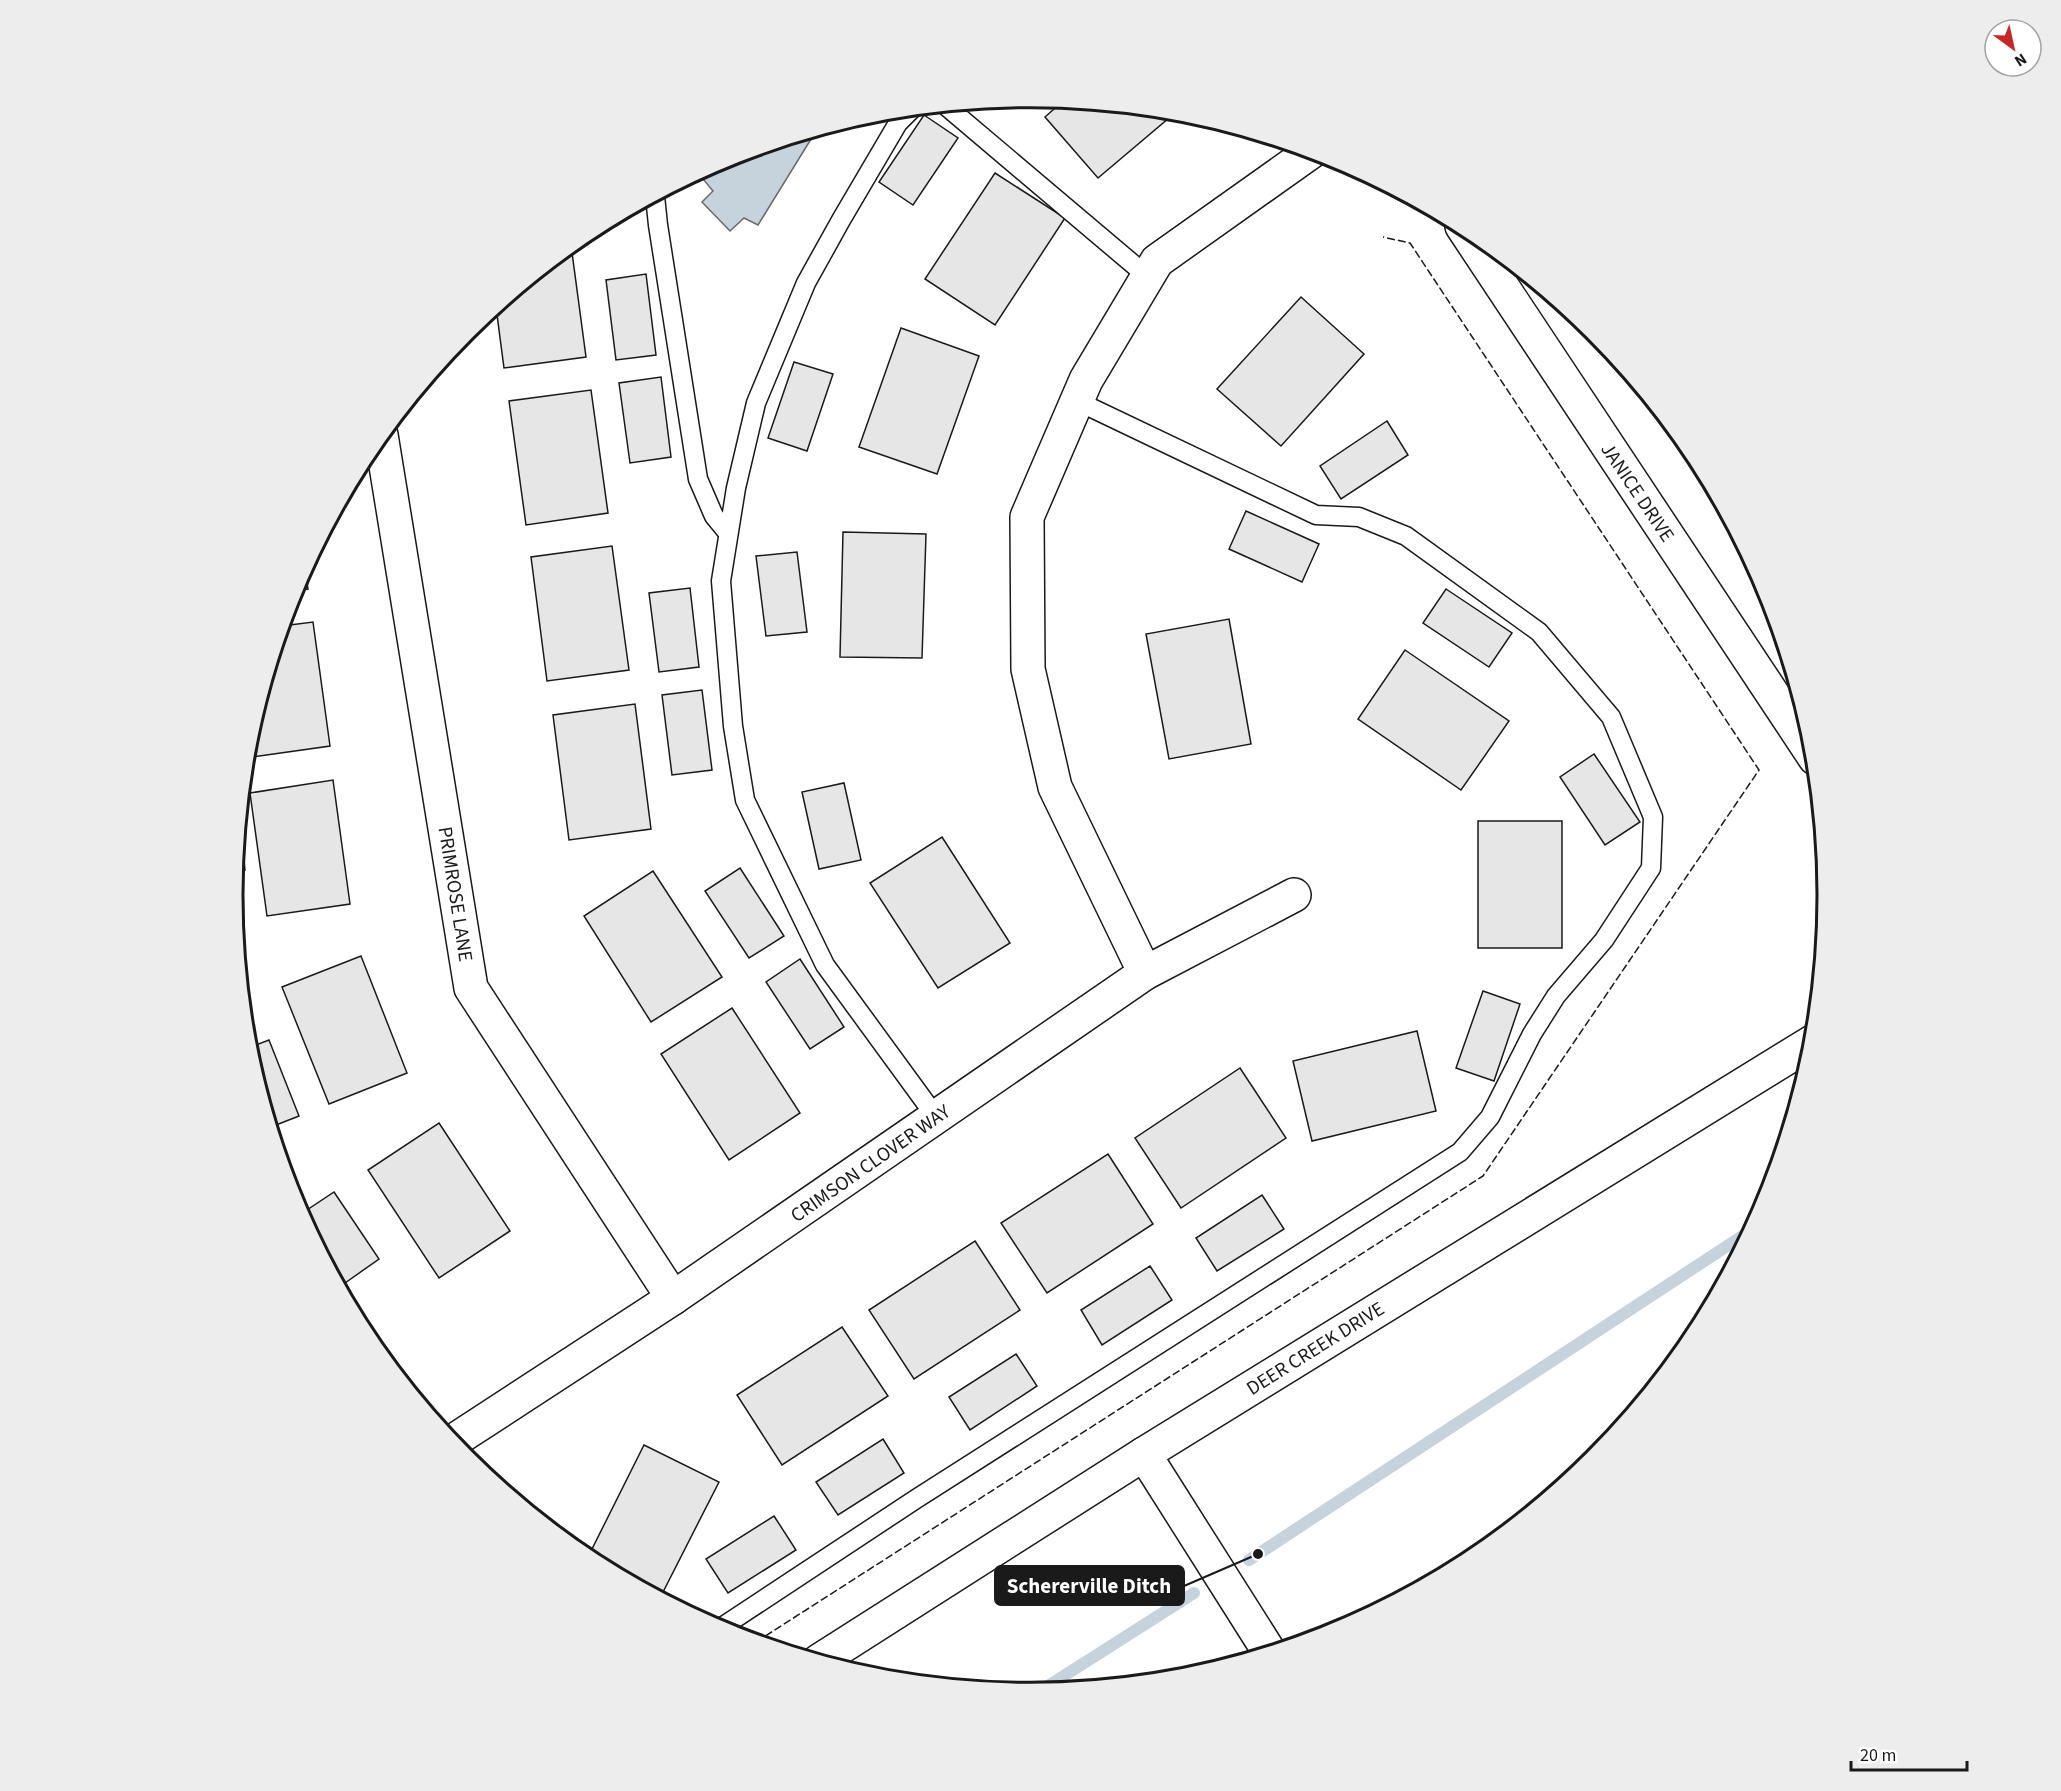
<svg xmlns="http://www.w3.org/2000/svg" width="2061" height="1791" font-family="'Source Sans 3',sans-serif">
  <rect width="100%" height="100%" fill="#fff"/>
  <polygon fill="#c6d2dc" stroke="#6a6a6a" stroke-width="1.5" points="816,131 758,225 744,218 730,231 702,202 713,191 703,179 701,171 725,158"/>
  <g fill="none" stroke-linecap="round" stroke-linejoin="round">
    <g stroke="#c6d2dc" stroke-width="12">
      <polyline points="1249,1560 1753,1229"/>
      <polyline points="1037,1693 1194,1593"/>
    </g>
  </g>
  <g fill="#e6e6e6" stroke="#1a1a1a" stroke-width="1.5">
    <polygon points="1063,101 1176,112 1098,178 1045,117"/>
    <polygon points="924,115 958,138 913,205 879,182"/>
    <polygon points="995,173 1065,218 995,325 925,279"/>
    <polygon points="571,245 586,357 504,368 496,307"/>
    <polygon points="646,274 656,355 616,360 606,280"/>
    <polygon points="1301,297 1364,354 1281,446 1217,389"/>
    <polygon points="901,328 979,356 937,474 859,447"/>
    <polygon points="794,362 833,374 807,451 768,438"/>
    <polygon points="661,377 671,457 630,463 619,383"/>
    <polygon points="591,390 608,513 526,525 509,401"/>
    <polygon points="1387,421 1408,455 1341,499 1320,466"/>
    <polygon points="1246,511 1319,544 1302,582 1229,549"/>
    <polygon points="843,532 926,534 922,658 840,657"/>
    <polygon points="612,546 629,670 547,681 531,557"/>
    <polygon points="797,552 807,632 766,636 756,556"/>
    <polygon points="305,568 308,589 293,591 293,590"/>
    <polygon points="690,588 699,667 659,672 649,593"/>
    <polygon points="1446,589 1512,633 1489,667 1423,623"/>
    <polygon points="1229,619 1251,744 1169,759 1146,634"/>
    <polygon points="313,622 330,746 246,758 248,739 282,626"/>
    <polygon points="1405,650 1509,721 1461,790 1358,719"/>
    <polygon points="702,690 712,770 672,775 662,695"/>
    <polygon points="635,704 651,829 569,840 553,715"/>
    <polygon points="1594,754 1640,822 1605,845 1560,777"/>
    <polygon points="333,780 350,904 267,916 250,793"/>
    <polygon points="844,783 861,860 819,869 802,792"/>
    <rect x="1478" y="821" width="84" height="127"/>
    <polygon points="240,824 245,870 235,871"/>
    <polygon points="942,837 1010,943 938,988 870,883"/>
    <polygon points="740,868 784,936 749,958 705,891"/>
    <polygon points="653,871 722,977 651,1022 584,916"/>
    <polygon points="361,956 407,1073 329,1104 282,987"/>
    <polygon points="800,959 844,1027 810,1049 766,982"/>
    <polygon points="1483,991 1520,1004 1494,1081 1456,1068"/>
    <polygon points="732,1008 800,1113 729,1160 661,1054"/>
    <polygon points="1417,1031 1436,1111 1312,1141 1293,1061"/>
    <polygon points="269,1040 299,1116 271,1127 248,1048"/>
    <polygon points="1240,1068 1286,1138 1181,1208 1135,1138"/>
    <polygon points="439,1123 510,1231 439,1278 368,1170"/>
    <polygon points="1108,1154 1153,1224 1047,1293 1001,1223"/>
    <polygon points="334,1192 379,1259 345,1283 301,1214"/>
    <polygon points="1262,1195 1284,1229 1217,1271 1196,1238"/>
    <polygon points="975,1241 1020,1310 914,1379 869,1310"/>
    <polygon points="1150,1266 1172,1300 1102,1345 1081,1310"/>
    <polygon points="842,1327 888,1396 782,1465 737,1395"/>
    <polygon points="1016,1354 1037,1386 970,1430 949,1397"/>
    <polygon points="883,1439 904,1473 838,1515 816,1482"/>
    <polygon points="644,1445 719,1482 662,1594 588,1557"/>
    <polygon points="774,1516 796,1550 728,1593 706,1559"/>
  </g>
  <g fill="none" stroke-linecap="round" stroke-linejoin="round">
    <g stroke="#1a1a1a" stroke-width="21">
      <g id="service">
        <polyline points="946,106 1147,276"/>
        <polyline points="912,109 898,123 841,220 806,283 756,403 736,488 721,581 733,726 745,800 825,965 936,1117"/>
        <polyline points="655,196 658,225 698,479 714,516 728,533"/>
        <polyline points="719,1629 916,1499 1460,1152 1490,1117 1532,1034 1556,996 1604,940 1651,868 1653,817 1611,717 1539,632 1406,536 1359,517 1316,515 1077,401"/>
      </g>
    </g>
    <g stroke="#1a1a1a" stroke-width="36">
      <g id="minor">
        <polyline points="1462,226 1815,758"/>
        <polyline points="381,435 471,988 673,1298"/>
        <polyline points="1145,973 1055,787 1028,669 1027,517 1086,380 1157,261 1312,151"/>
        <polyline points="452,1442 673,1298 1145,973 1294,895"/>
        <polyline points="1144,1454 1270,1653"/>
        <polyline points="819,1661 1144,1454 1814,1041"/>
      </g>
    </g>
    <use href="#service" stroke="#fff" stroke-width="18"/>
    <use href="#minor" stroke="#fff" stroke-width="33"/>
    <polyline stroke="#1a1a1a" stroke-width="1.5" stroke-dasharray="8 3" stroke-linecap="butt" points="756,1642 1483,1176 1759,770 1410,243 1383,237"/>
  </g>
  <g text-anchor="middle" stroke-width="4.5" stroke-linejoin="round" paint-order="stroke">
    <g font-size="20" fill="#1a1a1a" stroke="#fff">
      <text transform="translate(1638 492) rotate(56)" y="7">JANICE DRIVE</text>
      <text transform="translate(456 894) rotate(81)" y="7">PRIMROSE LANE</text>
      <text transform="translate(870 1163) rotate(-35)" y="7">CRIMSON CLOVER WAY</text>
      <text transform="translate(1315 1348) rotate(-32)" y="7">DEER CREEK DRIVE</text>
    </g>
  </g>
  <path d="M0 0H2061V1791H0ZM243 895a787 787 0 1 1 1574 0a787 787 0 1 1-1574 0Z" fill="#ededed" fill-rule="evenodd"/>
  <path fill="none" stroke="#1a1a1a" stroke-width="3" d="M243 895a787 787 0 1 1 1574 0a787 787 0 1 1-1574 0Z"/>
  <path fill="none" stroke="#1a1a1a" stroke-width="2" d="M1258 1554L1184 1586"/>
  <circle fill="#1a1a1a" stroke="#fff" stroke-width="2" cx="1258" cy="1554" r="6"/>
  <rect fill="#1a1a1a" stroke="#1a1a1a" stroke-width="2" x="995" y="1566" width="189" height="39" rx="6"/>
  <g font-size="21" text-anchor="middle" font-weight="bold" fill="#fff">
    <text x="1089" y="1593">Schererville Ditch</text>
  </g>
  <g transform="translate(2013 48) rotate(147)"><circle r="28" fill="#ffffff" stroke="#a3a3a3" stroke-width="1.5"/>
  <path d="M0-4.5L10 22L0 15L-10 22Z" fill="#c62828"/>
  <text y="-9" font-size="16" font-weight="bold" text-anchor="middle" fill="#1a1a1a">N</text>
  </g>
  <path d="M1851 1761v9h116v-9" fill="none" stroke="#1a1a1a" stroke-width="3"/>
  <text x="1860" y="1761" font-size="18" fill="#1a1a1a" stroke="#ffffff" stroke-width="4.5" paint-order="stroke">20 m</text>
</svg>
